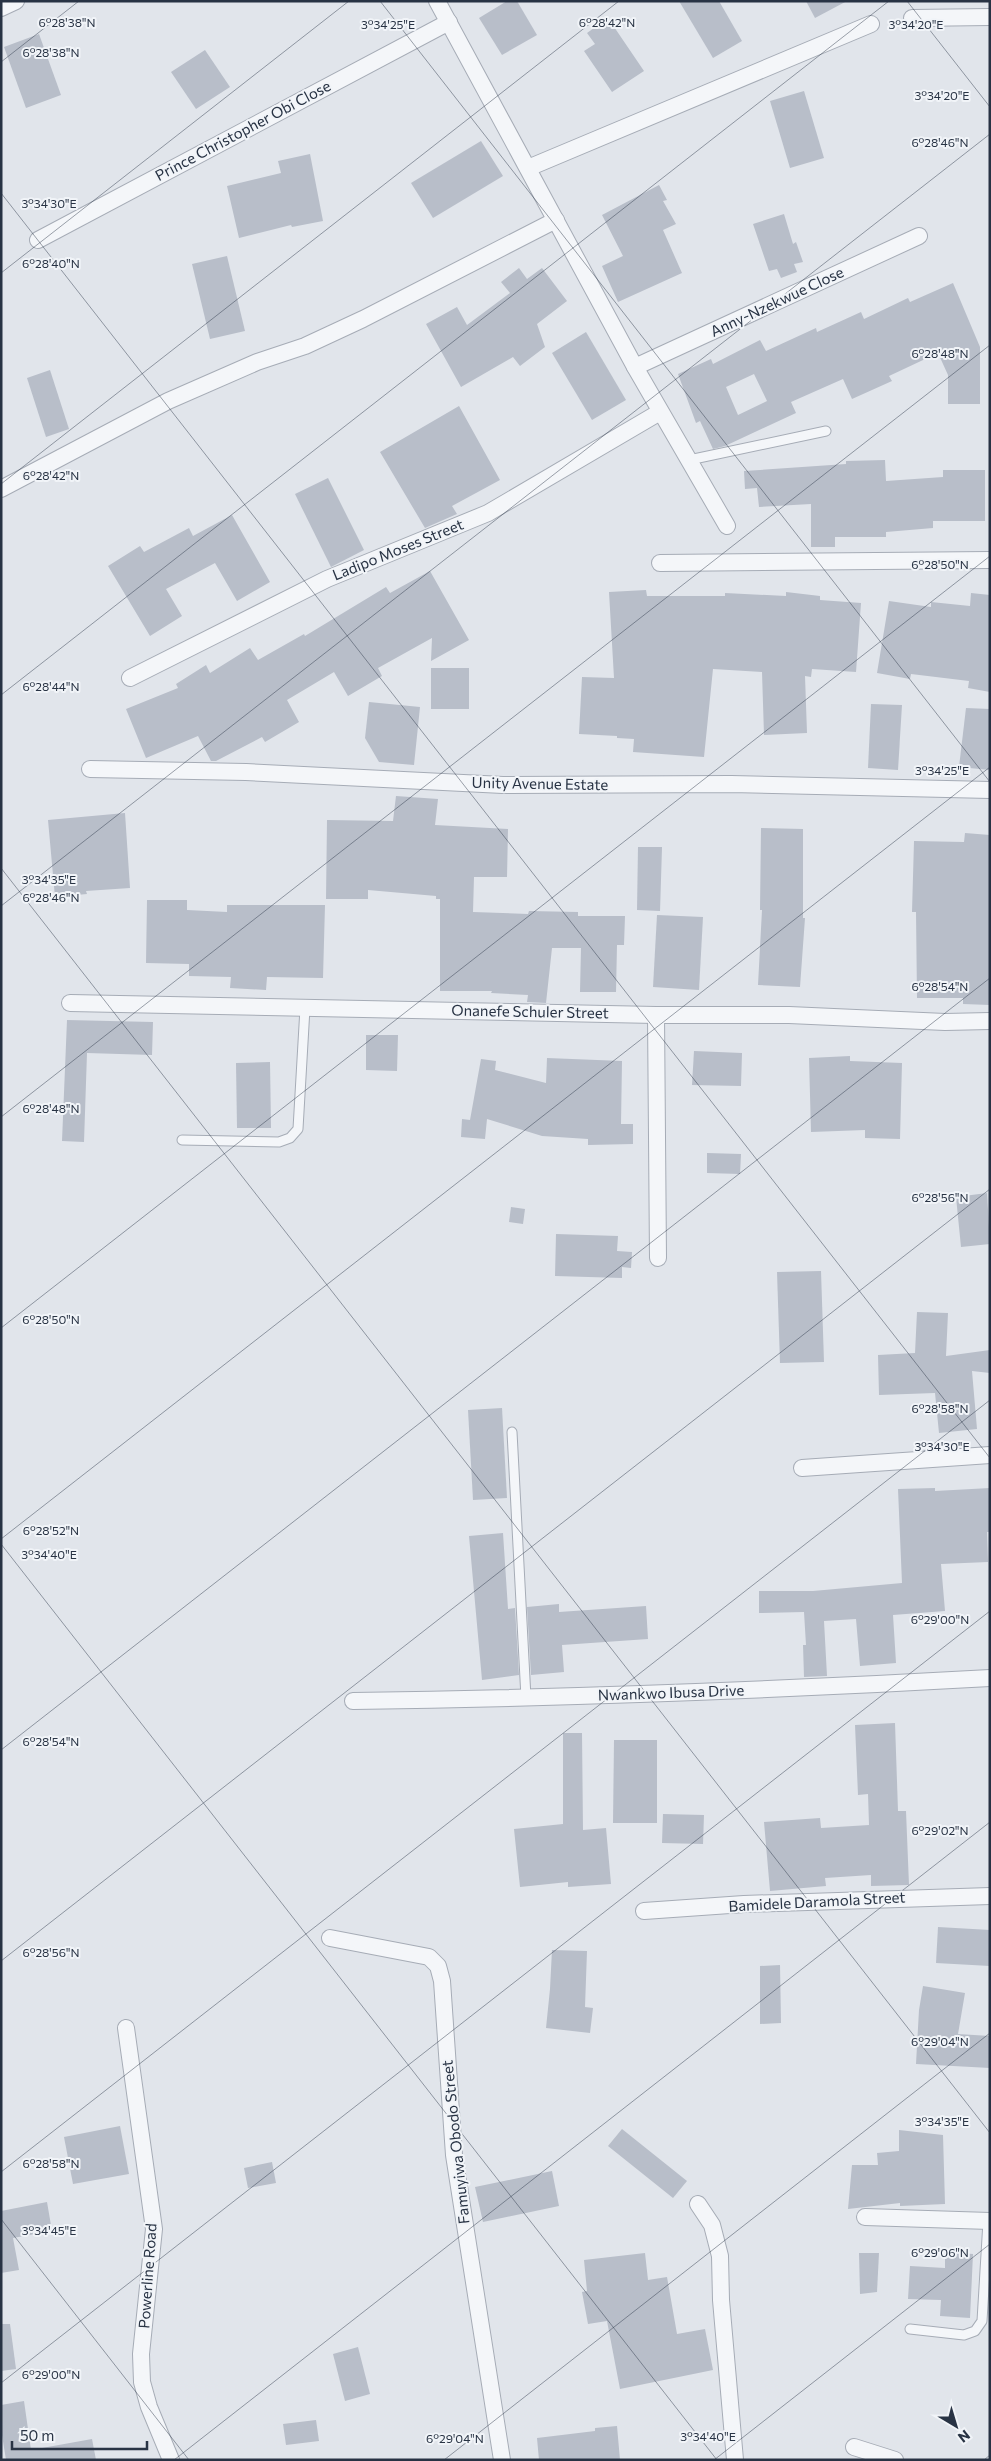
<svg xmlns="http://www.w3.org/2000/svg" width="991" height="2461" font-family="Commissioner,sans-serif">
  <rect width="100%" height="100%" fill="#e1e5eb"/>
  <g fill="#b8bec9" fill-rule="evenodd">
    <polygon points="507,1 517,1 537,35 502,55 479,18"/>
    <polygon points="679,1 719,1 742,41 713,58"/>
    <polygon points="806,1 847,1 815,18"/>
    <polygon points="608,18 644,71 612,92 584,51 595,44 587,33"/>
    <polygon points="39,34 61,95 26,108 4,47"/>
    <polygon points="205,50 230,87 196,109 171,72"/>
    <polygon points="804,91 824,158 790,168 770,101"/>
    <polygon points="481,141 503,176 433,218 411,183"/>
    <polygon points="310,154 323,221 292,227 291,225 239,238 227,186 281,173 278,161"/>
    <polygon points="659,185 667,200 663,201 676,224 663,230 682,273 618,302 602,266 623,256 602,215"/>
    <polygon points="784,214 793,244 796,242 803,262 794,264 797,272 781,278 777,269 769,271 753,224"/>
    <polygon points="227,256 245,331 210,339 192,264"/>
    <polygon points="519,268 527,279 542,268 567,301 537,324 545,347 520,366 513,357 461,387 426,324 457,307 467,325 510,293 501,282"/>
    <path d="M 953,283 L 980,347 L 980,404 L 948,404 L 948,375 L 938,353 L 889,376 L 892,381 L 852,399 L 843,379 L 791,402 L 796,413 L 725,446 L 713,449 L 700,421 L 696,423 L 678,374 L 711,359 L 713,364 L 760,340 L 766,351 L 816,328 L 817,332 L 861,312 L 864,319 L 908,298 L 910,302 ZM 754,374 L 767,401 L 738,415 L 726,387 Z"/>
    <polygon points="586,332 626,400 592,420 552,353"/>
    <polygon points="50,370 69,429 46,437 27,378"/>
    <polygon points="459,406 500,480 452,506 457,514 425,528 380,452"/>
    <polygon points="885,460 886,481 943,477 943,470 985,470 985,521 933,521 933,528 886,532 886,537 835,537 835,547 811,547 811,504 759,507 757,488 745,489 744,471 846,464 846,461"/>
    <polygon points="328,478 364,550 331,567 295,494"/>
    <polygon points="232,515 270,582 237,601 215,563 166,589 182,616 150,636 108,566 140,546 144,552 189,528 193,536"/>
    <polygon points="430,571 469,640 431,661 432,638 378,668 382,676 348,696 334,672 287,700 299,722 265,742 262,737 216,761 211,761 198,736 146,758 126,709 178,688 176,684 206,665 210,673 250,648 258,660 304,634 305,636 386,587 390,593"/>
    <polygon points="646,590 647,596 725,596 725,593 786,596 786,592 820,596 820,600 861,603 856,672 812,669 811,677 805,676 807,733 764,735 762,672 713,669 704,757 633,752 634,739 617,738 617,736 579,734 582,677 614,678 609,592"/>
    <polygon points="971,593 990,595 990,692 968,688 969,681 911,674 910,679 877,673 889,601 931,607 931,602 970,606"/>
    <rect x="431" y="668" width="38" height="41"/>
    <polygon points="369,702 420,707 414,765 379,762 365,738"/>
    <polygon points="871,704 902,705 898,770 868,768"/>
    <polygon points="966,708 990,709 990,770 959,767"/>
    <polygon points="396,796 438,799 435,825 508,829 507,877 474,877 473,912 528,914 529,911 578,912 578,916 625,916 624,945 617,945 616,992 580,992 581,948 552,948 546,1003 527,1002 528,995 491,993 492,991 440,991 440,899 436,899 436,896 368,890 368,899 326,899 327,820 393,821"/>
    <polygon points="125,813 130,888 86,891 87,894 55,897 48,820"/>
    <polygon points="761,828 803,829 803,918 805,918 800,987 758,985 762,910 760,910"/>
    <polygon points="965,833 990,835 990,1005 963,1004 963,998 917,998 916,912 912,912 914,841 964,842"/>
    <polygon points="638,847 662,847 660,911 637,910"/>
    <polygon points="147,900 187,900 187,910 227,912 227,905 325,905 323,978 267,977 266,990 230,988 231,977 189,976 189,964 146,963"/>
    <polygon points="657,915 703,917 699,990 653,987"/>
    <polygon points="67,1020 153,1022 152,1055 87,1053 84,1142 62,1141"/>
    <polygon points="366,1035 398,1035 397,1071 366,1070"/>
    <polygon points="694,1051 742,1053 741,1086 692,1085"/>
    <polygon points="850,1056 850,1061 902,1063 900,1139 865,1138 865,1130 811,1132 809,1058"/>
    <polygon points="547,1058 622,1061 621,1124 633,1124 633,1144 588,1145 588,1139 542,1136 487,1119 485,1139 461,1137 462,1119 470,1120 481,1059 496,1061 495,1070 546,1083"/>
    <polygon points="270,1062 271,1128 237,1128 236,1063"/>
    <polygon points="707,1153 741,1154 740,1174 707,1173"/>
    <polygon points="987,1193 990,1244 961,1247 956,1197"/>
    <polygon points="511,1207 525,1209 523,1224 509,1222"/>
    <polygon points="556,1234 618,1236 617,1251 632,1252 631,1268 622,1267 622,1278 555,1276"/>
    <polygon points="821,1271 824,1362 780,1363 777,1272"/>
    <polygon points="917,1312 948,1313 946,1356 990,1350 990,1373 972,1371 977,1429 939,1433 935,1393 879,1395 878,1355 915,1353"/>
    <polygon points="502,1408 507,1498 473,1500 468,1410"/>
    <polygon points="935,1488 935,1491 990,1488 990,1532 987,1532 988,1562 941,1564 945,1611 893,1615 896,1663 860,1666 856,1619 824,1621 827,1676 804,1677 803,1645 806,1645 804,1612 759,1613 759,1591 813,1591 902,1583 898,1489"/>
    <polygon points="503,1533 508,1609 515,1608 519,1675 482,1680 469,1536"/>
    <polygon points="559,1604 559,1612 646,1606 648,1639 562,1645 564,1672 531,1675 527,1607"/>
    <polygon points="895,1723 898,1811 906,1811 909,1885 871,1886 871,1875 825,1878 826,1886 770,1891 764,1822 820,1818 821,1828 869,1825 868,1794 858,1795 855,1725"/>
    <polygon points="563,1733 582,1733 583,1830 606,1828 611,1884 568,1887 568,1882 520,1887 514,1829 563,1824"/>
    <polygon points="614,1740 657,1740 657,1823 613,1823"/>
    <polygon points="663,1814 704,1815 703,1844 662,1843"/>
    <polygon points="938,1927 990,1930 990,1966 936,1963"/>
    <polygon points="552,1950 587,1951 585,2007 593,2008 590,2033 546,2028 550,1989"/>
    <polygon points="780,1965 781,2023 760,2024 760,1966"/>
    <polygon points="923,1986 965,1993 958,2034 990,2036 990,2068 916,2064 919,2010"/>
    <polygon points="120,2126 129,2174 73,2184 64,2137"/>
    <polygon points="622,2129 687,2181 673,2198 608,2146"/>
    <polygon points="899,2130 943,2135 945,2204 900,2206 900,2203 848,2209 852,2165 878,2165 877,2153 899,2151"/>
    <polygon points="272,2162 276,2183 248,2188 244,2168"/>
    <polygon points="552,2171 559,2206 483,2222 475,2187"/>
    <polygon points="47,2202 52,2231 13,2238 19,2270 1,2273 1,2211"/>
    <polygon points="945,2252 973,2254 970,2318 940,2316 941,2300 908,2299 910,2266 945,2268"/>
    <polygon points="645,2253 648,2280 667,2277 677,2334 705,2329 713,2370 620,2389 607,2321 588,2324 582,2292 587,2291 584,2260"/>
    <polygon points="859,2253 879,2253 877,2292 860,2294"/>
    <polygon points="1,2324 10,2324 16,2369 1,2371"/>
    <polygon points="358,2347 370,2394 345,2401 333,2354"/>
    <polygon points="24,2401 31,2450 92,2439 96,2460 6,2460 1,2429 1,2405"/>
    <polygon points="316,2420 319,2441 286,2445 283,2424"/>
    <polygon points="617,2426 620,2460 539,2460 537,2438 595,2431 595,2428"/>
  </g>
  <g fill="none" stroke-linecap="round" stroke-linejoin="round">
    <g stroke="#a6acb6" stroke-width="11">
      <g id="lane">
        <polyline points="689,460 826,431"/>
        <polyline points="182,1140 279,1142 290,1138 298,1129 305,1008"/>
        <polyline points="512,1432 526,1698"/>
        <polyline points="910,2329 964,2335 975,2331 982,2321 988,2221"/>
      </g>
    </g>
    <g stroke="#a6acb6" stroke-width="18">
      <g id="street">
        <polyline points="437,1 635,367 727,526"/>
        <polyline points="1,8 16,1"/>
        <polyline points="912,18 990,17"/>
        <polyline points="528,168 871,24"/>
        <polyline points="38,240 449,22"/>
        <polyline points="635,367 919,236"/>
        <polyline points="1,489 168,401 257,362 305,346 363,319 556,220"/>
        <polyline points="660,563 990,560"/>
        <polyline points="130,678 327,579 488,513 660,412"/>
        <polyline points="90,769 246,772 503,785 731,784 990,790"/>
        <polyline points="70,1003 656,1015 789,1015 945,1022 990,1021"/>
        <polyline points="656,1015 658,1258"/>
        <polyline points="802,1468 990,1455"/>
        <path d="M 353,1701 C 565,1698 778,1690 990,1678"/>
        <polyline points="644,1911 744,1904 990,1896"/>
        <polyline points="330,1938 429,1957 438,1966 442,1981 454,2155 502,2460"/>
        <polyline points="126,2028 154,2229 141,2354 142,2382 149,2407 171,2460"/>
        <polyline points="698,2204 712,2225 720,2256 721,2300 735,2460"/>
        <polyline points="865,2217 990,2221"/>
        <polyline points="854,2447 895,2460"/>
      </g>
    </g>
    <use href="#lane" stroke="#f4f6f9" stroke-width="9"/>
    <use href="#street" stroke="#f4f6f9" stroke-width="16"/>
  </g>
  <path fill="none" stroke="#283344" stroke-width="1" stroke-opacity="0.45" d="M 380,1 L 990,782M 907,1 L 990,107M 1,62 L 79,1M 1,193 L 990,1458M 1,273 L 349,1M 1,484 L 619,1M 1,695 L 889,1M 1,868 L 990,2133M 1,906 L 990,134M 1,1117 L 990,345M 1,1328 L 990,556M 1,1539 L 990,767M 1,1544 L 717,2460M 1,1750 L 990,978M 1,1961 L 990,1189M 1,2172 L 990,1400M 1,2219 L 189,2460M 1,2383 L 990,1611M 174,2460 L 990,1822M 444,2460 L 990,2033M 714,2460 L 990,2244M 984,2460 L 990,2455"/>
  <g text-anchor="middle" stroke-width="4" stroke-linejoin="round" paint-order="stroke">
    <g font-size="15" fill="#283344" stroke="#f1f4f8">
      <text transform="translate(243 131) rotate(-28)" y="5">Prince Christopher Obi Close</text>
      <text transform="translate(777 302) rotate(-25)" y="5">Anny-Nzekwue Close</text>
      <text transform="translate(398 550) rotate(-22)" y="5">Ladipo Moses Street</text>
      <text transform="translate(540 784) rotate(1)" y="5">Unity Avenue Estate</text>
      <text transform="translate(530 1012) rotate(1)" y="5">Onanefe Schuler Street</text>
      <text transform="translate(671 1693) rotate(-2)" y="5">Nwankwo Ibusa Drive</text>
      <text transform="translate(817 1902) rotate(-3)" y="5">Bamidele Daramola Street</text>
      <text transform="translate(456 2142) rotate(-96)" y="5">Famuyiwa Obodo Street</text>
      <text transform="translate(148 2276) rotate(-86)" y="5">Powerline Road</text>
    </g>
  </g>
  <g font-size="12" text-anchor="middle" fill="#283344" stroke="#f1f4f8" stroke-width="4" stroke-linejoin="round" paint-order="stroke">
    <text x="67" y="27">6°28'38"N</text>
    <text x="607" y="27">6°28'42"N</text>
    <text x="388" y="29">3°34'25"E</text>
    <text x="916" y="29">3°34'20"E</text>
    <text x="51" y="57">6°28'38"N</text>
    <text x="942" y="100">3°34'20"E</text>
    <text x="940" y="147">6°28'46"N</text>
    <text x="49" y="208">3°34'30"E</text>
    <text x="51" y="268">6°28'40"N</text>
    <text x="940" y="358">6°28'48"N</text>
    <text x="51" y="480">6°28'42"N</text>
    <text x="940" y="569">6°28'50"N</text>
    <text x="51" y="691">6°28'44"N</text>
    <text x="942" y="775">3°34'25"E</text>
    <text x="49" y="884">3°34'35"E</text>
    <text x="51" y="902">6°28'46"N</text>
    <text x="940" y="991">6°28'54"N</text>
    <text x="51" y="1113">6°28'48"N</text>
    <text x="940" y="1202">6°28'56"N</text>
    <text x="51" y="1324">6°28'50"N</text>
    <text x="940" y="1413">6°28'58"N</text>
    <text x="942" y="1451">3°34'30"E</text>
    <text x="51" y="1535">6°28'52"N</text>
    <text x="49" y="1559">3°34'40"E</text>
    <text x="940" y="1624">6°29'00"N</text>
    <text x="51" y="1746">6°28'54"N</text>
    <text x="940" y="1835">6°29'02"N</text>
    <text x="51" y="1957">6°28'56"N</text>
    <text x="940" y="2046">6°29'04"N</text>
    <text x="942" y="2126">3°34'35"E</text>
    <text x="51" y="2168">6°28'58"N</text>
    <text x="49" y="2235">3°34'45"E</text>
    <text x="940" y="2257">6°29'06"N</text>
    <text x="51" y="2379">6°29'00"N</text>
    <text x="708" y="2441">3°34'40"E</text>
    <text x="455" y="2443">6°29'04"N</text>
  </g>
  <rect width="991" height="2461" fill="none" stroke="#283344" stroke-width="5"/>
  <g transform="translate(956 2426) rotate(142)" stroke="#f1f4f8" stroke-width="4" paint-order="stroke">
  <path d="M0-4L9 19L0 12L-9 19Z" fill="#283344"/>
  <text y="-8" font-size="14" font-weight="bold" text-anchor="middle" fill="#283344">N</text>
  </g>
  <path d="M12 2441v8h135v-8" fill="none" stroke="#283344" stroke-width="2.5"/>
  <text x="20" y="2441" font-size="15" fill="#283344" stroke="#f1f4f8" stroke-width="4" paint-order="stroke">50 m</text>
</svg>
